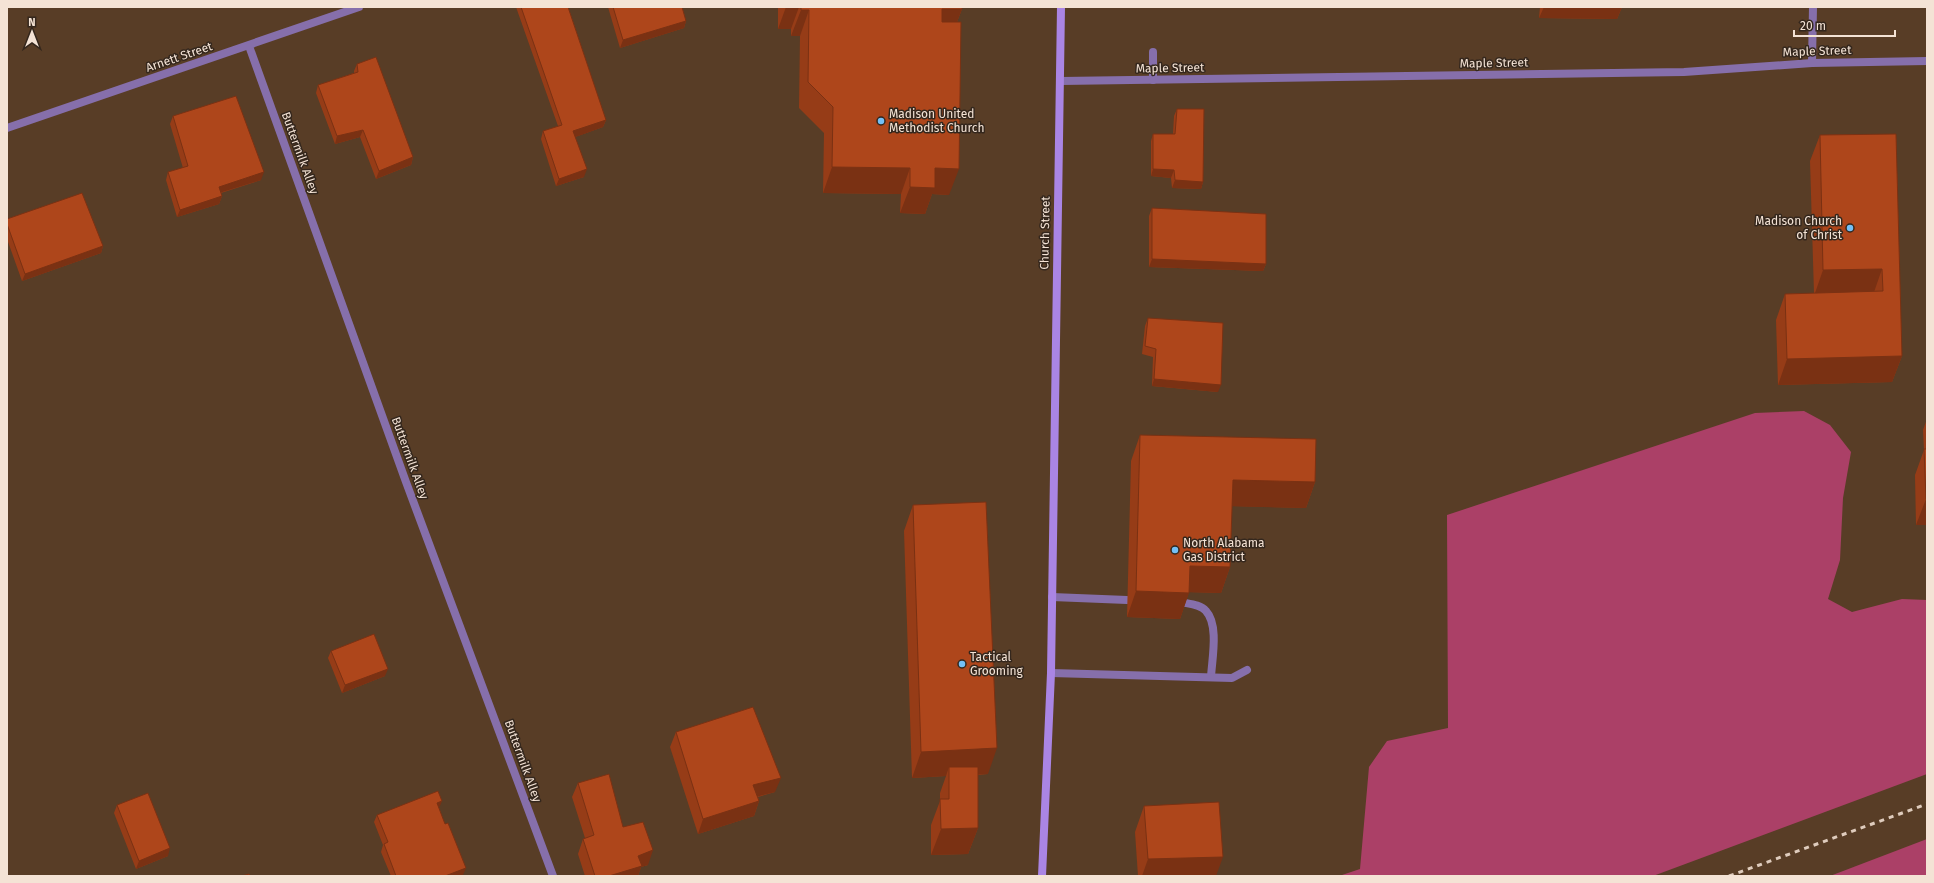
<svg xmlns="http://www.w3.org/2000/svg" width="1934" height="883" font-family="'Fira Sans',sans-serif">
  <rect width="100%" height="100%" fill="#583d26"/>
  <g fill="#ab4067">
    <polygon points="1804,411 1830,425 1851,452 1843,498 1840,560 1828,599 1852,612 1902,599 1927,600 1927,774 1653,876 1339,876 1360,869 1369,767 1387,741 1448,728 1447,515 1755,413"/>
    <polygon points="1927,839 1927,876 1830,876"/>
  </g>
  <g fill="none" stroke-linecap="round" stroke-linejoin="round">
    <g stroke="#866fab" stroke-width="8">
      <polyline points="1153,52 1153,80"/>
      <polyline points="1052,597 1127,600"/>
      <path d="M 1180,602 C 1189,604 1200,604 1206,611 C 1219,625 1212,659 1211,677"/>
      <polyline points="1051,673 1232,678 1247,670"/>
    </g>
    <g stroke="#866fab" stroke-width="8">
      <polyline points="249,46 406,482 553,876"/>
      <polyline points="1812,63 1813,7"/>
      <polyline points="1061,81 1684,72 1812,63 1927,61"/>
      <polyline points="7,128 359,7"/>
    </g>
    <polyline stroke="#aa85e4" stroke-width="8" points="1042,876 1051,673 1061,7"/>
    <polyline stroke="#dfccbd" stroke-width="3" stroke-dasharray="5 5" stroke-linecap="butt" points="1729,876 1927,804"/>
  </g>
  <g fill="#963c17">
    <polygon points="516,7 568,7 606,120 603,127 575,137 584,177 556,186 541,139 543,131 558,126"/>
    <polygon points="608,7 682,7 686,21 684,28 620,48"/>
    <polygon points="778,7 962,7 962,9 957,22 949,195 932,194 925,214 900,213 901,194 823,193 824,133 799,108 800,36 791,36 791,29 778,29"/>
    <polygon points="1540,7 1622,7 1617,19 1539,18"/>
    <polygon points="357,64 413,157 411,165 376,179 360,137 335,144 316,93 318,85 354,73 354,71"/>
    <polygon points="1177,109 1203,182 1201,189 1172,188 1171,178 1151,176 1151,141 1153,134 1173,134 1174,116"/>
    <polygon points="173,116 261,180 221,193 222,196 219,204 177,217 166,180 168,172 183,168 170,124"/>
    <polygon points="1896,134 1902,356 1892,382 1778,385 1776,320 1785,294 1814,293 1810,161 1820,135"/>
    <polygon points="1152,208 1266,264 1263,271 1149,267 1149,216"/>
    <polygon points="7,219 103,246 101,253 22,281 7,239"/>
    <polygon points="1148,318 1218,392 1152,386 1153,357 1142,354 1145,326"/>
    <polygon points="1927,419 1927,525 1916,525 1915,475 1924,450 1923,430"/>
    <polygon points="1140,435 1315,482 1306,508 1232,506 1230,567 1221,593 1189,592 1180,619 1127,617 1131,461"/>
    <polygon points="913,505 988,774 978,775 978,828 968,854 931,855 931,825 940,801 940,793 946,776 912,778 904,531"/>
    <polygon points="331,651 385,676 342,693 328,658"/>
    <polygon points="676,732 775,792 758,797 759,801 754,816 698,834 670,747"/>
    <polygon points="578,783 623,827 648,865 641,867 638,876 585,876 578,854 583,839 585,838 572,797"/>
    <polygon points="117,805 168,856 136,869 114,813"/>
    <polygon points="1144,806 1216,876 1138,876 1135,832"/>
    <polygon points="439,808 463,875 462,876 391,876 381,852 383,845 374,822 377,815"/>
  </g>
  <g fill="#7a3113">
    <polygon points="786,7 799,7 791,29 778,29"/>
    <polygon points="1544,7 1622,7 1617,19 1539,18"/>
    <polygon points="942,9 962,9 952,35 933,35"/>
    <polygon points="801,10 809,10 800,36 791,36"/>
    <polygon points="686,21 684,28 620,48 623,40"/>
    <polygon points="606,120 603,127 570,139 573,131"/>
    <polygon points="363,130 360,137 335,144 337,136"/>
    <polygon points="413,157 411,165 376,179 379,171"/>
    <polygon points="832,167 910,168 901,194 823,193"/>
    <polygon points="935,168 959,169 949,195 932,194 925,214 900,213 910,187"/>
    <polygon points="587,169 584,177 556,186 559,179"/>
    <polygon points="1153,169 1174,170 1171,178 1151,176"/>
    <polygon points="264,172 261,180 216,194 219,187"/>
    <polygon points="1175,180 1203,182 1201,189 1172,188"/>
    <polygon points="222,196 219,204 177,217 180,210"/>
    <polygon points="103,246 101,253 22,281 25,274"/>
    <polygon points="1152,259 1266,264 1263,271 1149,267"/>
    <polygon points="1882,269 1873,295 1814,296 1823,270"/>
    <polygon points="1902,356 1892,382 1778,385 1787,359"/>
    <polygon points="1154,379 1221,385 1218,392 1152,386"/>
    <polygon points="1233,480 1315,482 1306,508 1223,506"/>
    <polygon points="1926,499 1927,499 1927,525 1916,525"/>
    <polygon points="1190,566 1230,567 1221,593 1181,592"/>
    <polygon points="1136,591 1189,593 1180,619 1127,617"/>
    <polygon points="388,669 385,676 342,693 345,685"/>
    <polygon points="997,748 988,774 949,776 949,767 946,776 912,778 921,752"/>
    <polygon points="781,778 775,792 748,799 753,785"/>
    <polygon points="442,801 439,808 437,803"/>
    <polygon points="759,801 754,816 698,834 703,819"/>
    <polygon points="978,828 968,854 931,855 941,829"/>
    <polygon points="170,848 168,856 136,869 139,861"/>
    <polygon points="653,850 648,865 641,867 638,876 609,876 638,856"/>
    <polygon points="1223,857 1216,876 1142,876 1148,859"/>
    <polygon points="466,868 463,875 462,876 445,876"/>
  </g>
  <g fill="#ae461b" stroke="#7a3113">
    <polygon points="521,7 568,7 606,120 573,131 587,169 559,179 543,131 562,125"/>
    <polygon points="613,7 682,7 686,21 623,40"/>
    <polygon points="801,7 962,7 962,9 942,9 942,22 961,22 959,169 935,168 935,188 910,187 910,168 832,167 833,107 808,82 809,10 801,10"/>
    <polygon points="376,57 413,157 379,171 363,130 337,136 318,85 358,72 357,64"/>
    <polygon points="236,96 264,172 219,187 222,196 180,210 168,172 188,166 173,116"/>
    <polygon points="1177,109 1204,109 1203,182 1175,180 1174,170 1153,169 1153,134 1175,134"/>
    <polygon points="1896,134 1902,356 1787,359 1785,294 1883,291 1882,269 1823,270 1820,135"/>
    <polygon points="82,193 103,246 25,274 7,224 7,219"/>
    <polygon points="1152,208 1266,214 1266,264 1152,259"/>
    <polygon points="1148,318 1223,323 1221,385 1154,379 1156,349 1145,346"/>
    <polygon points="1140,435 1316,439 1315,482 1233,480 1230,567 1190,566 1189,593 1136,591"/>
    <polygon points="1924,449 1927,449 1927,499 1926,499"/>
    <polygon points="986,502 997,748 921,752 913,505"/>
    <polygon points="374,634 388,669 345,685 331,651"/>
    <polygon points="753,707 781,778 753,785 759,801 703,819 676,732"/>
    <polygon points="949,767 978,767 978,828 941,829 940,799 949,799"/>
    <polygon points="609,774 623,827 643,822 653,850 638,856 642,866 609,876 595,876 583,839 594,835 578,783"/>
    <polygon points="438,791 442,801 437,803 445,824 448,823 466,868 445,876 396,876 384,844 388,842 377,815"/>
    <polygon points="148,793 170,848 139,861 117,805"/>
    <polygon points="1219,802 1223,857 1148,859 1144,806"/>
    <polygon points="249,874 250,876 242,876"/>
  </g>
  <g fill="#74c0f6" stroke="#34271d" stroke-width="1.5">
    <circle cx="881" cy="121" r="4"/>
    <circle cx="1850" cy="228" r="4"/>
    <circle cx="1175" cy="550" r="4"/>
    <circle cx="962" cy="664" r="4"/>
  </g>
  <g text-anchor="middle" stroke-width="3" stroke-linejoin="round" paint-order="stroke">
    <g font-size="12" fill="#f4e3d5" stroke="#34271d">
      <text transform="translate(1817 51) rotate(-2)" y="4">Maple Street</text>
      <text transform="translate(179 57) rotate(-19)" y="4">Arnett Street</text>
      <text transform="translate(1494 63) rotate(-1)" y="4">Maple Street</text>
      <text transform="translate(1170 68) rotate(-1)" y="4">Maple Street</text>
      <text transform="translate(300 153) rotate(70)" y="4">Buttermilk Alley</text>
      <text transform="translate(1045 233) rotate(-89)" y="4">Church Street</text>
      <text transform="translate(410 458) rotate(70)" y="4">Buttermilk Alley</text>
      <text transform="translate(523 761) rotate(70)" y="4">Buttermilk Alley</text>
    </g>
    <g font-size="12" fill="#f4e3d5" stroke="#34271d" text-anchor="start">
      <text x="889" y="118">Madison United<tspan x="889" dy="14">Methodist Church</tspan></text>
      <text x="1842" y="225" text-anchor="end">Madison Church<tspan x="1842" dy="14">of Christ</tspan></text>
      <text x="1183" y="547">North Alabama<tspan x="1183" dy="14">Gas District</tspan></text>
      <text x="970" y="661">Tactical<tspan x="970" dy="14">Grooming</tspan></text>
    </g>
  </g>
  <rect width="1934" height="883" fill="none" stroke="#f4e3d5" stroke-width="16"/>
  <g transform="translate(32 32)" stroke="#34271d" stroke-width="3" paint-order="stroke">
  <path d="M0-3L7 15L0 10L-7 15Z" fill="#f4e3d5"/>
  <text y="-6" font-size="11" font-weight="bold" text-anchor="middle" fill="#f4e3d5">N</text>
  </g>
  <path d="M1794 30v6h101v-6" fill="none" stroke="#f4e3d5" stroke-width="2"/>
  <text x="1800" y="30" font-size="12" fill="#f4e3d5" stroke="#34271d" stroke-width="3" paint-order="stroke">20 m</text>
</svg>
